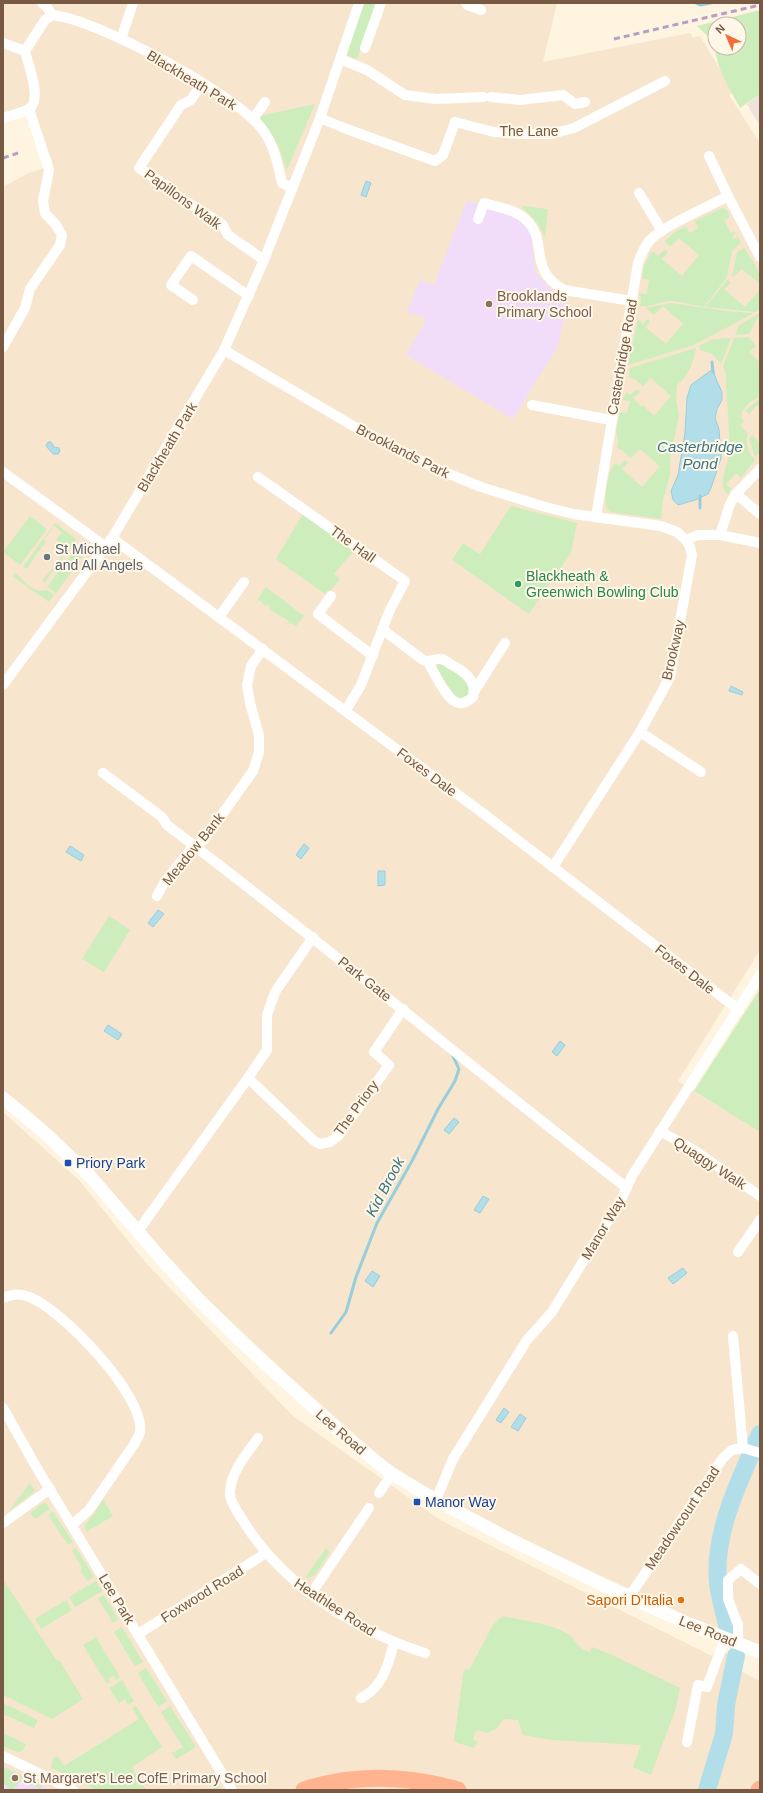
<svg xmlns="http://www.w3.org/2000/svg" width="763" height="1793" font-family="Helvetica,sans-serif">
  <rect width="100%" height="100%" fill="#fef4df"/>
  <g fill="#f7e6cd">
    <polygon points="3,3 557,3 543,62 690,33 693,38 700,36 734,92 729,95 760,143 760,950 678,1081 760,1132 760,1645 693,1619 538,1546 466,1510 421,1485 384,1460 290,1377 202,1294 67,1145 32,1113 3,1090 3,187 29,173 53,165 34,111 3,121"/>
    <polygon points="3,1112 79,1180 146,1263 293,1416 440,1520 712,1656 716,1649 732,1655 730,1666 760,1681 760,1790 3,1790"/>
  </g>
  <polygon fill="#ece4db" points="760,94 760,126 747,104"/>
  <g fill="#f1dcfa">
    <polygon points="467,200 493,210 511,213 526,226 531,234 535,271 551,290 568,297 558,346 513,419 406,355 425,322 424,317 407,312 420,280 434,285"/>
    <polygon points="3,1766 51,1790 3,1790"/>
  </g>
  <g fill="#cdedbd">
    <polygon points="362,3 377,3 357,59 345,55"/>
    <path d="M 760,10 L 760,94 L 740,108 C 730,89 717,70 715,48 L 739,48 L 739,24 L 715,24 L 715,47 L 715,43 L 697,26 Z"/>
    <polygon points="315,104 287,170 278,145 259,116"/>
    <path d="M 523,206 L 548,209 L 545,238 C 540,225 533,216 522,208 Z"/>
    <path d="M 722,208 L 727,210 L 730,217 L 724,220 L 731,233 L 735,231 L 736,233 L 732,236 L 734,239 L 738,237 L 741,242 L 732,251 L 727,277 L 704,307 C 693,305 682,302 672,301 C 661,301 649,308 640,306 L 641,298 L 639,293 L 647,294 L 649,280 L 642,278 L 644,267 L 651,252 L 654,252 L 658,256 L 665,249 L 668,252 L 662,259 L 682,276 L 699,255 L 679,238 L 670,247 L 665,241 L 675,232 L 686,226 L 689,233 L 698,228 L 695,221 Z"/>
    <path d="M 744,247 C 751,262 760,265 760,284 L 742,269 L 733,277 L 732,276 L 737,253 Z"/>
    <polygon points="728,279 731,283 724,289 745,307 760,289 760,309 755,312 705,307"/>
    <polygon points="672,303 727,311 752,313 752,314 694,345 628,365 638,319 643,324 648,319 650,322 645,327 666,344 683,324 663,306 654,315 646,308"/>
    <polygon points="760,313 749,334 735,335 739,325"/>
    <path d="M 749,337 L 756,346 L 749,352 L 758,361 L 760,360 L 760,397 C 752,399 741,409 741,417 L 744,421 L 740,425 L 748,434 C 744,441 749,455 755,460 L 741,478 L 736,473 L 726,484 L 731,489 L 728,494 C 717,486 726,470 728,459 C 731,431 726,402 726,374 L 723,367 L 734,338 Z"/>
    <polygon points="731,338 721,364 712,354 700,350 699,346 713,339"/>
    <path d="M 696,348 C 694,362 688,376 677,385 L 676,399 L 679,415 L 670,459 L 670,475 L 663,500 L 661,519 L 611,512 L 607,508 C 603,499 608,470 615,463 L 619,466 L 625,460 L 628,463 L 622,469 L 642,487 L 660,466 L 640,449 L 631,458 L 623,451 L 617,448 L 618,441 L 616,431 L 620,412 L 627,413 L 630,401 L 622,400 L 627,392 L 630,395 L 637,389 L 640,392 L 633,398 L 642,407 L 643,405 L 654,416 L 671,396 L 651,378 L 643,386 L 636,380 L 629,377 L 630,368 Z"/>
    <polygon points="760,398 760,408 757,405 749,414 745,411"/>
    <polygon points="752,435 760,443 760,455 758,454 755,457 749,439"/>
    <polygon points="511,506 577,523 571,553 529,614 452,560 463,543 480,554"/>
    <polygon points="304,512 356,548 334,574 340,579 331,590 328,590 325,594 276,559"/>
    <polygon points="30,516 47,529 20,565 3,552"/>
    <polygon points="55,523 76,539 44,583 42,581 63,555 62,552 58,551 61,548 58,548 62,543 56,540 63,531 61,532 54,525 46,538 45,537"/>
    <polygon points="43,539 47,542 45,542 46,543 41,547 40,551 39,551 27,569 23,567"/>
    <polygon points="81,542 89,548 56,593 47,587"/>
    <path d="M 15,573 C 25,581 32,594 47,590 L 54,595 L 49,602 L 12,576 Z"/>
    <polygon points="266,587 304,616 296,626 292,623 291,624 288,623 289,621 269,609 270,607 267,604 265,606 260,600 259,601 257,600"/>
    <path d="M 439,663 C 454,670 465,676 470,692 L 468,696 L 458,698 C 448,693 439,675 437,664 Z"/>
    <polygon points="109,916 130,930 104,972 82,959"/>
    <polygon points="760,989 760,1132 694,1091"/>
    <polygon points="30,1483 35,1491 8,1512"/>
    <polygon points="103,1499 113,1516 86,1532 84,1526 94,1514"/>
    <polygon points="43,1503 46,1503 50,1509 35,1519 30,1513"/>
    <polygon points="53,1512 73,1542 68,1545 48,1515"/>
    <polygon points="76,1548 94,1577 87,1581 80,1570 82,1568 72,1551"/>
    <polygon points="326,1548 330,1552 314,1576 305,1578"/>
    <polygon points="3,1579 57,1661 59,1660 83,1699 52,1719 3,1695"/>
    <polygon points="96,1581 102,1591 75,1607 69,1597"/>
    <polygon points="104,1595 118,1619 113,1623 98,1598"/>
    <polygon points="66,1600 72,1610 41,1629 35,1619"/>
    <path d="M 502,1616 C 521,1620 550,1623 566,1633 C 577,1639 576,1649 590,1652 L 592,1647 L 610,1654 L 680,1688 L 676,1708 L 651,1775 L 633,1767 L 641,1745 L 551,1740 L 523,1735 L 518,1720 L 504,1719 L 497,1728 L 487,1733 L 476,1730 L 473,1739 L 478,1742 L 474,1748 L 458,1743 L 454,1740 L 464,1669 L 469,1670 L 493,1625 Z"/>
    <polygon points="122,1627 143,1662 135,1666 114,1632"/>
    <polygon points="96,1637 120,1677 116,1680 113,1676 108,1679 110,1682 107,1684 83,1645"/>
    <polygon points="146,1668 167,1701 158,1707 138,1673"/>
    <polygon points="122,1680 134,1701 128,1705 125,1699 119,1703 109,1688"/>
    <polygon points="3,1703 38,1720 34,1728 3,1714"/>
    <polygon points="136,1706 162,1747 132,1767 146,1790 97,1790 51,1768 53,1758 58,1756 64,1766 139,1719 132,1708"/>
    <polygon points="170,1706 196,1747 176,1759 172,1753 183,1747 161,1712"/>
    <polygon points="3,1733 26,1744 22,1751 17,1752 3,1746"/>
    <polygon points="3,1767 29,1779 29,1781 32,1783 33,1781 42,1785 40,1790 33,1784 32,1786 21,1780 13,1790 6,1790 8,1787 3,1783"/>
    <polygon points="211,1774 221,1790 214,1790 209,1783 212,1781 209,1775"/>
  </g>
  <g fill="#b2dee9" stroke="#97cedc">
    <polygon points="366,181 371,183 366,197 361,195"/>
    <polygon points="713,369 716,379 722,392 722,400 717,409 715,418 719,429 721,458 711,488 708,494 695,500 678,505 673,500 671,491 678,475 685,433 687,398 691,385"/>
    <polygon points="48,442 51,442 54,447 59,448 60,451 58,454 53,454 46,446"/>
    <polygon points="731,686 743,692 742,695 729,691"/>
    <polygon points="304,844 309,848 301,859 296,855"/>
    <polygon points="70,846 84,855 81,861 66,852"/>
    <polygon points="378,871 385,871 385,885 378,886"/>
    <polygon points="158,910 164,914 153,927 148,923"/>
    <polygon points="108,1025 122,1034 118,1040 104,1031"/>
    <polygon points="560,1041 565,1045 557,1056 552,1052"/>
    <polygon points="454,1118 459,1122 449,1134 444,1130"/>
    <polygon points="483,1196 489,1199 480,1213 474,1210"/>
    <polygon points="683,1268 687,1273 673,1284 668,1278"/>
    <polygon points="372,1271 380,1276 373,1287 365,1281"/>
    <polygon points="504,1408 509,1412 501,1423 496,1420"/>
    <polygon points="520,1414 526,1418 518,1431 511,1427"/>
  </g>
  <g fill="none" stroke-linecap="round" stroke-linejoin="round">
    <g stroke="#97cedc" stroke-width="3">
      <polyline points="696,3 700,5 711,3"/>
      <polyline points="712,362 713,372"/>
      <polyline points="700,508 700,496"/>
      <polyline points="331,1333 346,1312 356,1277 377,1223 412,1161 438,1109 455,1081 459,1069 452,1054"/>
      <polyline points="727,1666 733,1669"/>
    </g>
    <g stroke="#b2dee9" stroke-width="18">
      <path d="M 728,1628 C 724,1613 720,1598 718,1583 C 713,1533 740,1479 760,1434"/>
      <polyline points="707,1790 724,1734 726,1705 736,1656"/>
    </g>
    <g stroke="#fff" stroke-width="10">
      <polyline points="42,3 47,7 52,15"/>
      <polyline points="466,3 467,5 481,10"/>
      <path d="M 52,15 C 97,19 235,94 262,129 C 274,144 278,165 282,183 L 292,188"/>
      <polyline points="121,39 133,3"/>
      <polyline points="3,43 25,51"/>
      <polyline points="365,48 381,3"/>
      <polyline points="340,59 367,70 405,95 436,99 483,97"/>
      <polyline points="202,83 191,100 181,105 139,168 170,188 176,195 222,224 228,235 264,260"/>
      <polyline points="491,97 520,100 563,95 575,104 585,102"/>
      <path d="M 3,118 C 11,115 23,113 30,108 C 42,99 28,64 25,51 L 45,20 L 52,15"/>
      <polyline points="320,118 344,128 435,161 443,155 455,122 494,132 519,134 551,134 574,128 665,81"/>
      <polyline points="253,119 265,102"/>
      <polyline points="709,156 728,196"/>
      <polyline points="639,193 662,231"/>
      <path d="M 478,219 L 484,203 C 497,207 514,209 524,218 C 551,241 525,267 564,290 L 632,301"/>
      <polyline points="193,300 171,285 191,256 249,296"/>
      <polyline points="3,347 25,308 30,289 60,245 62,235 56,225 45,213 43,201 49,170 29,109"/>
      <polyline points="224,350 355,427 437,469 481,487 542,506 573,514 661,526 677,532 686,540 698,535 720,535 760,543"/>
      <polyline points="532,405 611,420"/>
      <polyline points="3,472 106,547"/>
      <polyline points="258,477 405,581 389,612 361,685 346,710"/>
      <polyline points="736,494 760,514"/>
      <path d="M 596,517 L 638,263 C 641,255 644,248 649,241 C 663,226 708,207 728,196 L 760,257"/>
      <polyline points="720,535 730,504 736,494 760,469"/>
      <polyline points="112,538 484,814 739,1010"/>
      <polyline points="331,596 318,614 373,656"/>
      <polyline points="219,617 244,582"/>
      <path d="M 382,629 L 423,660 C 429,663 435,658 441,659 C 444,660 448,662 450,664 C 464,671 477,680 473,697 C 469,700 465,704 459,703 C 447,702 434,671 427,661"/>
      <polyline points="3,685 112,538 224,350 264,260 320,118 359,3"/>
      <polyline points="475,690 505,643"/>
      <polyline points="640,732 701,772"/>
      <path d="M 103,773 L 162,817 L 167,825 C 323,943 472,1068 627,1188"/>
      <polyline points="553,867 640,732 670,677 692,555 690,547 686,540"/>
      <polyline points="157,896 164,883 190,850 204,840 253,771 259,752 259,735 250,703 247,685 251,666 263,649"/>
      <polyline points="248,1078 313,1140 320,1144 330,1142 338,1136 389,1065 374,1052 403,1009"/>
      <polyline points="660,1131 694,1150 760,1196"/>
      <polyline points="138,1231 248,1078 267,1050 267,1015 275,992 313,937"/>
      <polyline points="738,1252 760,1220"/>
      <path d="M 3,1298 C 12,1294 20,1293 29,1297 C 61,1308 146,1397 140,1432 C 140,1435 136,1440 135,1443 L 89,1510 L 72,1525"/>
      <polyline points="3,1408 38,1470 232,1790"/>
      <path d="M 258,1438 C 247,1454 231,1471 230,1492 C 229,1502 240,1515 245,1524 C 285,1586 356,1631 425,1653"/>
      <polyline points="743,1448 760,1453"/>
      <polyline points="379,1493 392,1474"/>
      <polyline points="436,1500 453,1459 527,1340 552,1312 622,1198 632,1176 760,975"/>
      <polyline points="3,1523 50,1489"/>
      <polyline points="311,1594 369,1508"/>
      <polyline points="629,1597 723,1458 732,1450 743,1448 733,1336"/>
      <polyline points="138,1634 266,1553"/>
      <polyline points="738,1644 738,1625 728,1599 728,1580 741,1569 760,1584"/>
      <path d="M 361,1698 C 383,1687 388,1665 394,1643"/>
      <polyline points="687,1742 698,1685 707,1687 725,1638"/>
      <polyline points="3,1756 73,1790"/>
    </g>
    <polyline stroke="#fff" stroke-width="13" points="3,1098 46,1134 90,1176 165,1263 200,1301 246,1346 348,1439 392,1474 436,1500 509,1539 603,1585 682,1621 760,1652"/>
    <g stroke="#ffb38f" stroke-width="17">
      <path d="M 304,1790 C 356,1773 406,1775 458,1790"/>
      <polyline points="759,1790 760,1789"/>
    </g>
    <g stroke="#b79dc8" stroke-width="3" stroke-dasharray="6 4" stroke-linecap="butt">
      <polyline points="614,39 760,5"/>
      <polyline points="3,158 18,153"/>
    </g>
  </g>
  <g fill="#8d6e63" stroke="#fff7e7" stroke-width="1.5">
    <circle cx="489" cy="304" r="4"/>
    <circle cx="15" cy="1778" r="4"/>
  </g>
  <circle fill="#6b7280" stroke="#fff7e7" stroke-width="1.5" cx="47" cy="557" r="4"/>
  <circle fill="#2e9e5b" stroke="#fff7e7" stroke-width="1.5" cx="518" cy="584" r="4"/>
  <g fill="#1a4fb4" stroke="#fff7e7" stroke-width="1.5">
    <rect x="64" y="1159" width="8" height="8" rx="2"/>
    <rect x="413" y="1498" width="8" height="8" rx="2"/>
  </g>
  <circle fill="#e8710a" stroke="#fff7e7" stroke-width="1.5" cx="681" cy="1600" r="4"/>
  <g text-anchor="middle" stroke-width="4" stroke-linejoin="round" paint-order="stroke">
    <g font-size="14" fill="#775944" stroke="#fff7e7">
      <text transform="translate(192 80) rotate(31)" y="5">Blackheath Park</text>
      <text x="529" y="136">The Lane</text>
      <text transform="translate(183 199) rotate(36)" y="5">Papillons Walk</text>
      <text transform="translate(622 357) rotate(-80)" y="5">Casterbridge Road</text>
      <text transform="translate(167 447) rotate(-59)" y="5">Blackheath Park</text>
      <text transform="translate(403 451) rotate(27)" y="5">Brooklands Park</text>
      <text transform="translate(353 544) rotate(36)" y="5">The Hall</text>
      <text transform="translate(673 650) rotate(-77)" y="5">Brookway</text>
      <text transform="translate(427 772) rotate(37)" y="5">Foxes Dale</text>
      <text transform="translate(193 849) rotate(-51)" y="5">Meadow Bank</text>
      <text transform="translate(685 969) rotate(38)" y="5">Foxes Dale</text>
      <text transform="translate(365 979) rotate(38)" y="5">Park Gate</text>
      <text transform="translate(356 1108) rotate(-54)" y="5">The Priory</text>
      <text transform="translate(710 1163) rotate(33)" y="5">Quaggy Walk</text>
      <text transform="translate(603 1228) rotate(-59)" y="5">Manor Way</text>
      <text transform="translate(341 1432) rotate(41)" y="5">Lee Road</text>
      <text transform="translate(682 1518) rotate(-56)" y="5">Meadowcourt Road</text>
      <text transform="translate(202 1594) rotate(-32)" y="5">Foxwood Road</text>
      <text transform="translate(117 1599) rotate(59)" y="5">Lee Park</text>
      <text transform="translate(335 1607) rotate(33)" y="5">Heathlee Road</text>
      <text transform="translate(708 1631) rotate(22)" y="5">Lee Road</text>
    </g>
    <g font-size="14" fill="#785e54" stroke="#fff7e7" text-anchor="start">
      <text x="497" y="301">Brooklands<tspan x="497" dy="16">Primary School</tspan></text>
      <text x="23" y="1783">St Margaret's Lee CofE Primary School</text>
    </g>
    <g font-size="14" fill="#5b616d" stroke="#fff7e7" text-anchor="start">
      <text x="55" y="554">St Michael<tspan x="55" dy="16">and All Angels</tspan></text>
    </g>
    <g font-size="14" fill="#27864d" stroke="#fff7e7" text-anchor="start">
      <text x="526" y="581">Blackheath &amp;<tspan x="526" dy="16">Greenwich Bowling Club</tspan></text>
    </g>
    <g font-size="14" fill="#164399" stroke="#fff7e7" text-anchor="start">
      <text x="76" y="1168">Priory Park</text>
      <text x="425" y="1507">Manor Way</text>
    </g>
    <g font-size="14" fill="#c56008" stroke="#fff7e7" text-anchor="end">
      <text x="673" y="1605">Sapori D'Italia</text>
    </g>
    <g font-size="15" font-style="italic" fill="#397586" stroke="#fff7e7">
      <text x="700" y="452">Casterbridge<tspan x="700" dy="17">Pond</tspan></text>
      <text transform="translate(385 1187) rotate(-62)" y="5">Kid Brook</text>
    </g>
  </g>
  <rect width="763" height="1793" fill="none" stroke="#775944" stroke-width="8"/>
  <g transform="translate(727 36) rotate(316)"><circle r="19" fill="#fff7e7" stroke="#c9b8a6"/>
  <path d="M0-3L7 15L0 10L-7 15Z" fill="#f56c37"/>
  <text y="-6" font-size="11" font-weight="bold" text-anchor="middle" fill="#775944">N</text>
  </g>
</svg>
